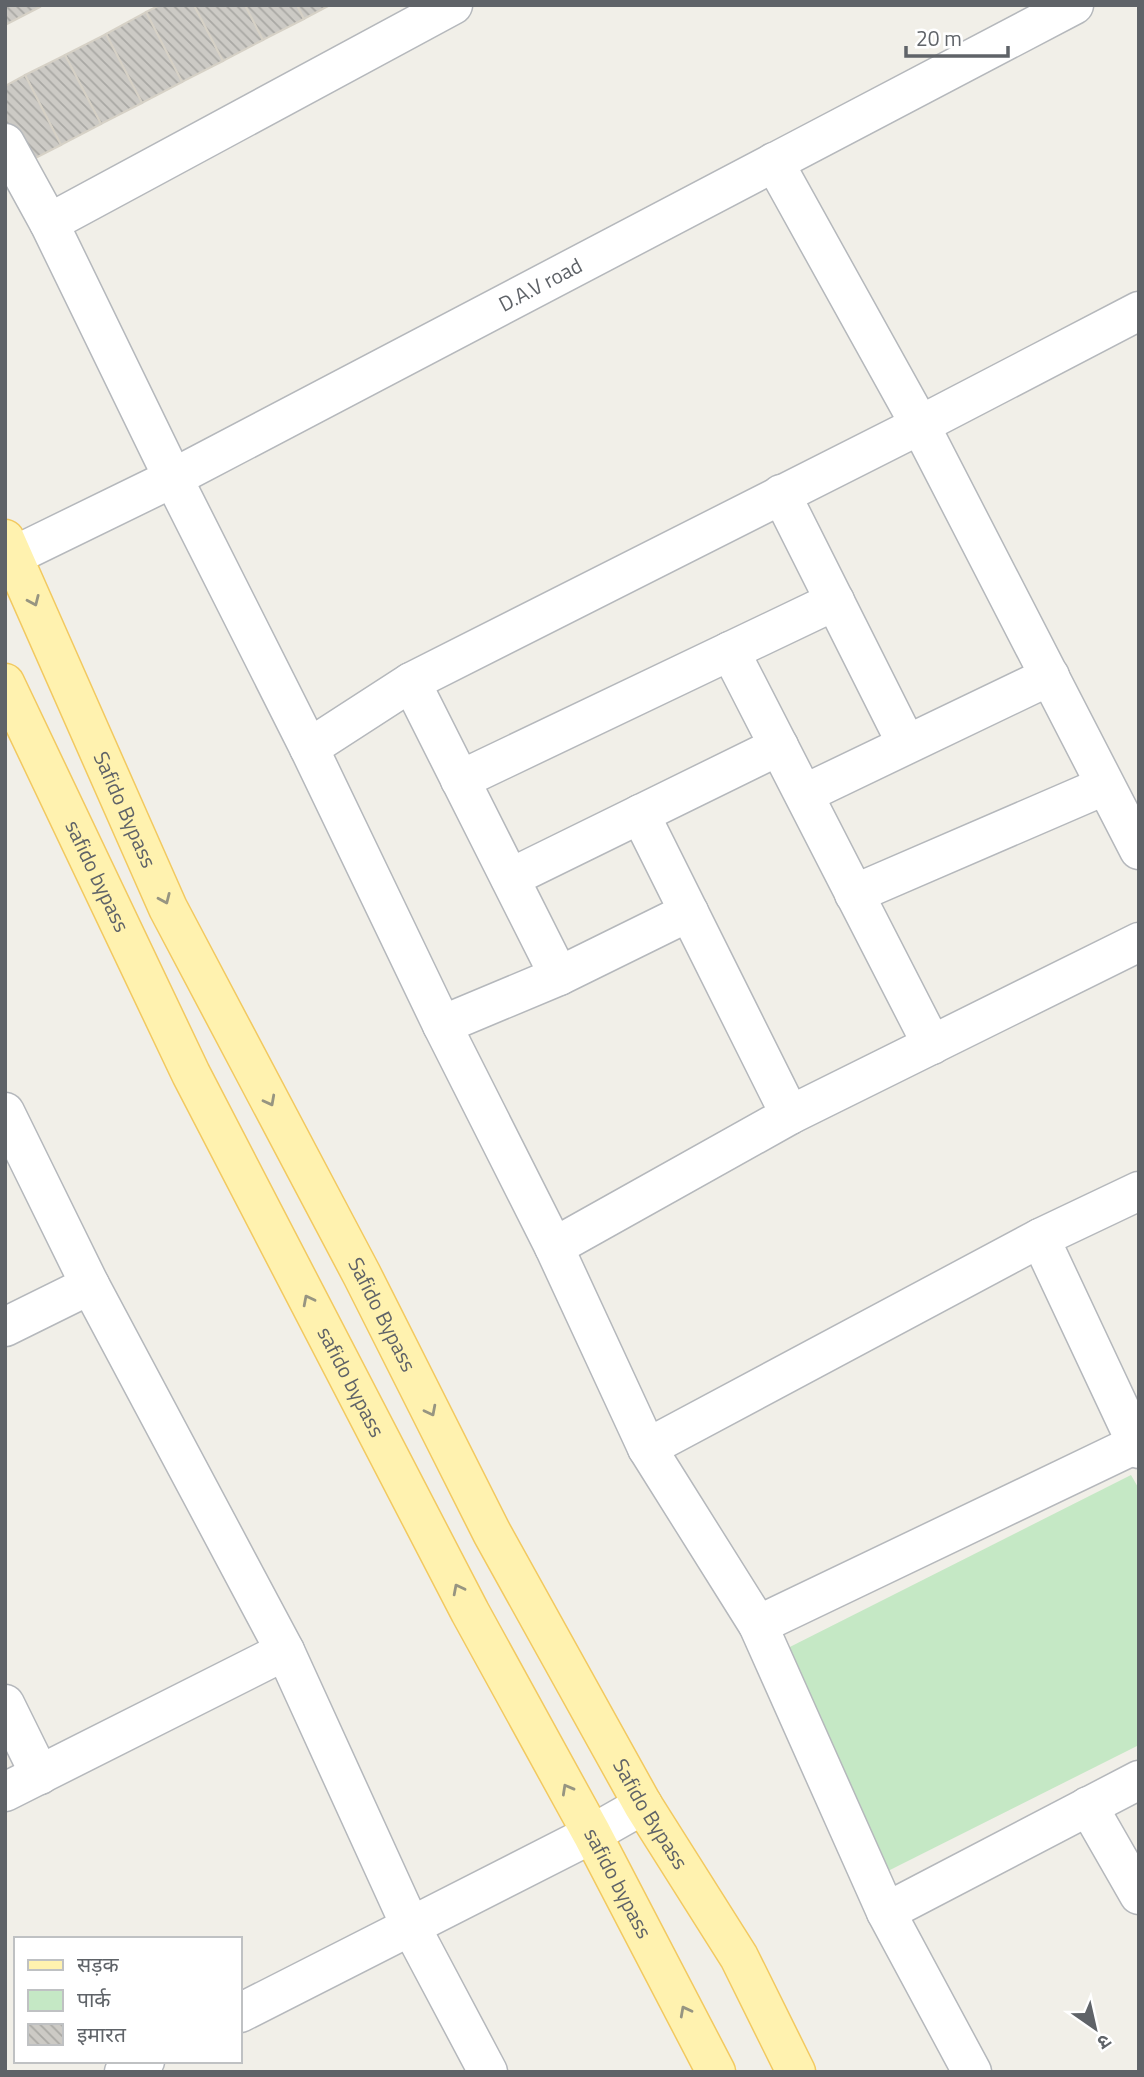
<svg xmlns="http://www.w3.org/2000/svg" width="1144" height="2077" font-family="'Titillium Web','Noto Sans Devanagari',sans-serif">
  <defs>
    <pattern id="building-back-hatch" width="6" height="6" patternUnits="userSpaceOnUse" patternTransform="scale(1.75)"><rect width="6" height="6" fill="#cccac5"/><path d="M-1 5l2 2M0 0l6 6M5-1l2 2" fill="none" stroke="#a9a8a4"/></pattern>
  </defs>
  <rect width="100%" height="100%" fill="#f1efe8"/>
  <polygon fill="#c5e8c5" points="1131,1475 1139,1489 1139,1745 868,1881 758,1663"/>
  <g fill="url(#building-back-hatch)" stroke="#d6d1c6" stroke-width="2">
    <polygon points="5,5 39,5 40,7 5,25"/>
    <polygon points="160,5 194,5 223,61 182,82 146,12"/>
    <polygon points="194,5 245,5 263,40 223,61"/>
    <polygon points="245,5 297,5 304,19 263,40"/>
    <polygon points="297,5 330,5 304,19"/>
    <polygon points="146,12 182,82 142,103 106,34"/>
    <polygon points="106,34 142,103 101,124 65,55"/>
    <polygon points="65,55 101,124 61,145 25,75"/>
    <polygon points="25,75 61,145 20,166 5,137 5,86"/>
  </g>
  <g fill="none" stroke-linecap="round" stroke-linejoin="round">
    <g stroke="#b5b8bc" stroke-width="41">
      <g id="minor">
        <polyline points="5,143 49,223 173,478 309,748 442,1025 554,1247 647,1448 758,1625 886,1912 972,2072"/>
        <polyline points="774,162 920,425 1139,850"/>
        <polyline points="49,223 453,5"/>
        <polyline points="781,494 906,743"/>
        <path id="s1" d="M 5,560 L 173,478 L 1074,5"/>
        <polyline points="730,651 932,1045"/>
        <polyline points="411,682 559,976"/>
        <polyline points="309,748 411,682 920,425 1139,311"/>
        <polyline points="460,780 835,601"/>
        <polyline points="804,794 1050,676"/>
        <polyline points="640,814 790,1115"/>
        <polyline points="510,878 779,746"/>
        <polyline points="854,894 1104,786"/>
        <polyline points="442,1025 559,976 689,912"/>
        <polyline points="5,1112 90,1285 285,1651 410,1925 488,2072"/>
        <polyline points="1040,1238 1139,1449"/>
        <polyline points="554,1247 790,1115 1139,942"/>
        <polyline points="5,1327 90,1285"/>
        <polyline points="647,1448 1040,1238 1139,1191"/>
        <polyline points="758,1625 1136,1444"/>
        <polyline points="5,1704 40,1775"/>
        <polyline points="5,1792 285,1651"/>
        <polyline points="1088,1806 1139,1895"/>
        <polyline points="886,1912 1139,1780"/>
        <polyline points="240,2013 592,1834 643,1805"/>
        <polyline points="124,2072 145,2061"/>
      </g>
    </g>
    <g stroke="#f2c960" stroke-width="41">
      <g id="major">
        <path id="s2" d="M 5,539 L 168,908 L 362,1275 L 492,1533 L 643,1805 L 739,1957 L 796,2072"/>
        <path id="s3" d="M 5,683 L 191,1074 L 470,1612 L 592,1834 L 716,2072"/>
      </g>
    </g>
    <use href="#minor" stroke="#fff" stroke-width="38"/>
    <use href="#major" stroke="#fff2af" stroke-width="38"/>
  </g>
  <defs><path id="oneway-chevron" d="M-2-3.5L2.5 0L-2 3.5" fill="none" stroke-width="1.6" stroke-linecap="round" stroke-linejoin="round" transform="scale(1.75)"/></defs>
  <g stroke="#979581">
    <use href="#oneway-chevron" transform="translate(34 601) rotate(66)"/>
    <use href="#oneway-chevron" transform="translate(165 899) rotate(66)"/>
    <use href="#oneway-chevron" transform="translate(270 1101) rotate(62)"/>
    <use href="#oneway-chevron" transform="translate(308 1300) rotate(-117)"/>
    <use href="#oneway-chevron" transform="translate(431 1411) rotate(63)"/>
    <use href="#oneway-chevron" transform="translate(458 1589) rotate(-117)"/>
    <use href="#oneway-chevron" transform="translate(567 1789) rotate(-119)"/>
    <use href="#oneway-chevron" transform="translate(685 2011) rotate(-118)"/>
  </g>
  <g text-anchor="middle" stroke-width="7" stroke-linejoin="round" paint-order="stroke">
    <g font-size="21" fill="#5f6368" stroke="#fff">
      <text dy="7" stroke="none"><textPath href="#s1" startOffset="602">D.A.V road</textPath></text>
      <text dy="7" stroke="none"><textPath href="#s2" startOffset="296">Safido Bypass</textPath></text>
      <text dy="7" stroke="none"><textPath href="#s3" startOffset="214">safido bypass</textPath></text>
      <text dy="7" stroke="none"><textPath href="#s2" startOffset="863">Safido Bypass</textPath></text>
      <text dy="7" stroke="none"><textPath href="#s3" startOffset="780">safido bypass</textPath></text>
      <text dy="7" stroke="none"><textPath href="#s2" startOffset="1430">Safido Bypass</textPath></text>
      <text dy="7" stroke="none"><textPath href="#s3" startOffset="1348">safido bypass</textPath></text>
    </g>
  </g>
  <rect width="1144" height="2077" fill="none" stroke="#5f6368" stroke-width="14"/>
  <rect x="14" y="1937" width="228" height="126" fill="#ffffff" stroke="#bfc1c3" stroke-width="2"/>
  <rect x="28" y="1960" width="35" height="10" fill="#fff2af" stroke="#bfc1c3" stroke-width="2"/>
  <text x="77" y="1972" font-size="21" fill="#5f6368">सड़क</text>
  <rect x="28" y="1990" width="35" height="21" fill="#c5e8c5" stroke="#bfc1c3" stroke-width="2"/>
  <text x="77" y="2007" font-size="21" fill="#5f6368">पार्क</text>
  <rect x="28" y="2024" width="35" height="21" fill="url(#building-back-hatch)" stroke="#bfc1c3" stroke-width="2"/>
  <text x="77" y="2042" font-size="21" fill="#5f6368">इमारत</text>
  <g transform="translate(1095 2028) rotate(146)" stroke="#ffffff" stroke-width="5" paint-order="stroke">
  <path d="M0-5L12 26L0 18L-12 26Z" fill="#5f6368"/>
  <text y="-10" font-size="19" font-weight="bold" text-anchor="middle" fill="#5f6368">उ</text>
  </g>
  <path d="M906 46v10h102v-10" fill="none" stroke="#5f6368" stroke-width="3.5"/>
  <text x="916" y="46" font-size="21" fill="#5f6368" stroke="#ffffff" stroke-width="5" paint-order="stroke">20 m</text>
</svg>
